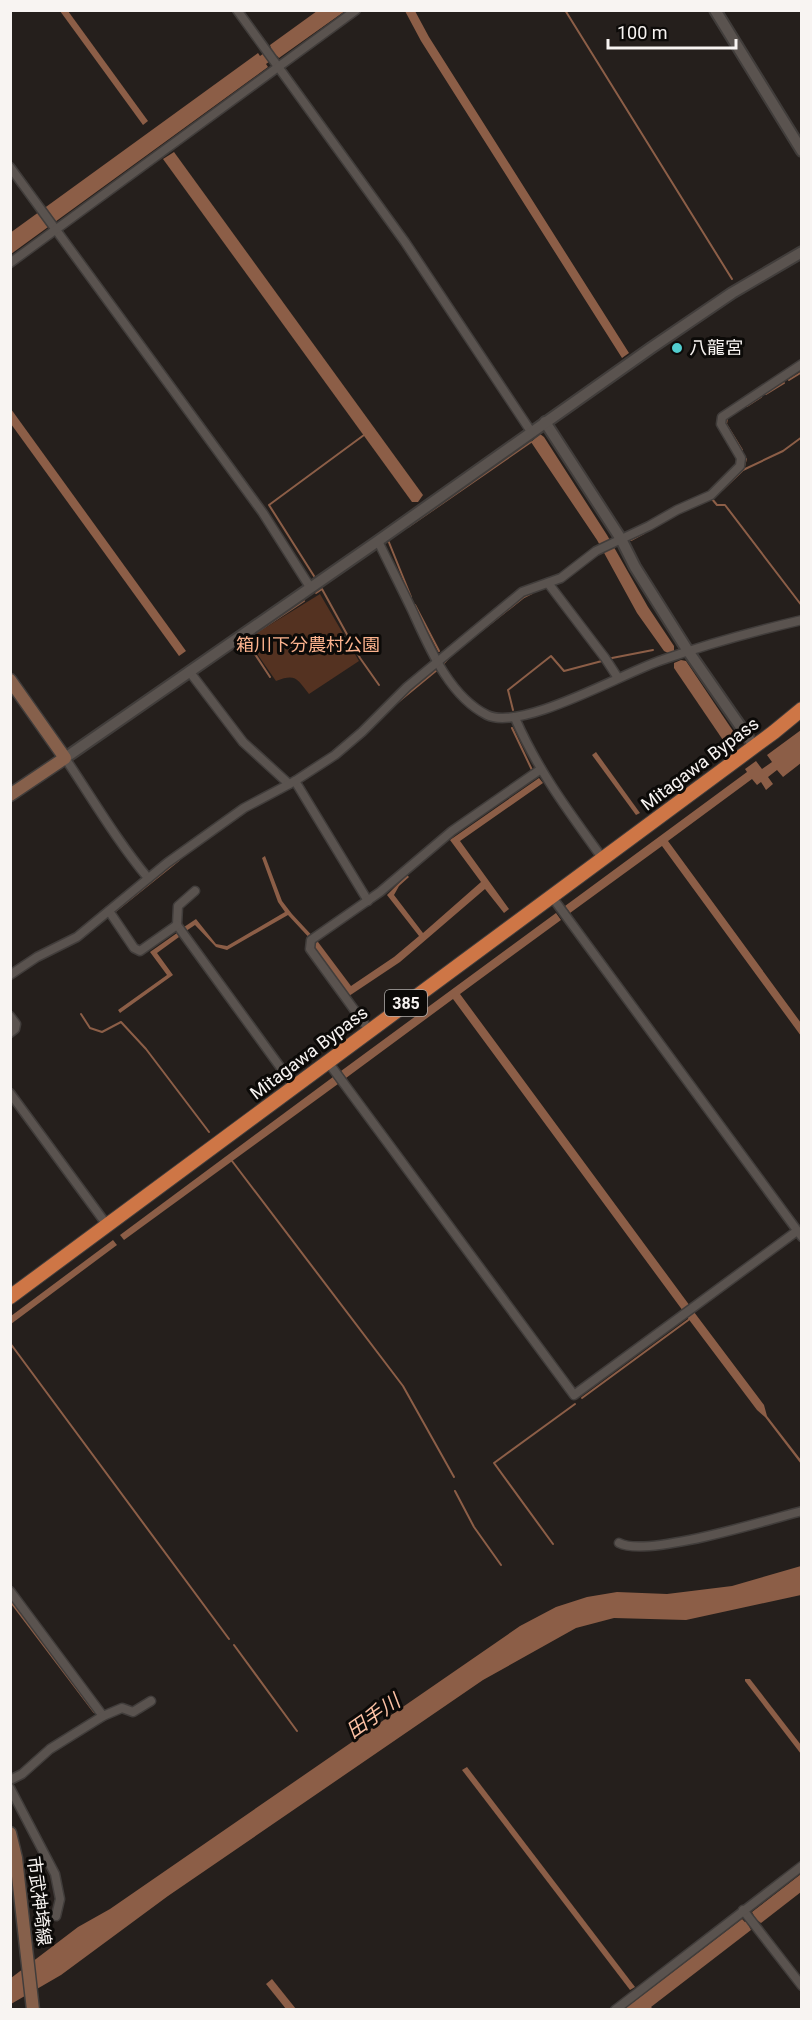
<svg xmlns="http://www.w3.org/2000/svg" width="812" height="2020" font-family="Roboto,'Noto Sans JP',sans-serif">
  <rect width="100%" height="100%" fill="#251f1c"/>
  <path fill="#543221" d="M 320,594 L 359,661 L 309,694 C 297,679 296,673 276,681 L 247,639 Z"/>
  <g fill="#8c5e47">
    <polygon points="60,11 68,11 148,121 143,125"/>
    <polygon points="317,11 345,11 279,58 277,56 266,64 268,67 11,254 10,233 258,53 260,56 271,48 270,45"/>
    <polygon points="405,11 415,11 429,37 629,353 622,358 421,41"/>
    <polygon points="174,152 423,495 418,502 412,502 163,159"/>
    <polygon points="11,409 186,651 179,656 11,424"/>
    <polygon points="540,434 544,437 607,535 648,607 674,646 674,651 668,653 664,651 637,613 597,540 531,442"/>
    <polygon points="681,660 686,661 733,731 733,741 727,746 674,668 674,663"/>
    <polygon points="801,730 801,763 783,777 777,770 768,777 773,784 766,790 761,782 757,785 752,779 668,841 801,1023 801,1036 662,846 570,913 565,906 747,772 745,769 756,761 762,769 772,762 767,755"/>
    <polygon points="596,752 640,813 636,815 592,755"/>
    <polygon points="539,778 543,783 460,841 509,909 504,913 485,889 400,962 349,996 314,946 314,943 288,915 227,950 216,947 195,925 186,931 184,927 196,919 216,944 227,946 285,912 278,902 262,858 265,856 282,901 292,914 318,942 351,986 394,957 419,936 387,895 407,875 409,877 399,886 394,895 423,933 481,882 450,840"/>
    <polygon points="556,913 561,920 460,994 690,1306 683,1311 453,999 346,1078 341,1071"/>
    <polygon points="177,933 179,937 157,953 173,975 120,1013 118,1010 167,975 150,952"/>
    <polygon points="333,1077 338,1084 124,1240 120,1235"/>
    <polygon points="113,1240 117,1245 11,1324 11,1316"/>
    <polygon points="694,1312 764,1405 767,1416 801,1460 801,1464 765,1417 757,1410 687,1317"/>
    <polygon points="801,1566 801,1595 686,1620 614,1618 576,1628 483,1680 168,1896 61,1975 11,2004 11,1978 78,1927 110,1909 520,1626 556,1607 587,1597 617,1592 667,1594 732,1586"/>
    <polygon points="745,1679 750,1679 801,1745 801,1754 745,1681"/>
    <polygon points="467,1767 635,1987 630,1990 462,1770"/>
    <polygon points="801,1874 801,1892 761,1923 757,1920 749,1926 751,1930 651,2007 653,2009 623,2010 742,1919 745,1922 754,1916 752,1912"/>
    <polygon points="272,1979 296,2009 286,2009 266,1984"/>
  </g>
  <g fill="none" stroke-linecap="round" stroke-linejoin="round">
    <g stroke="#8c5e47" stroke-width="2">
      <polyline points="565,10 732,279"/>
      <polyline points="789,380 802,372"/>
      <polyline points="766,394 784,383"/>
      <polyline points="747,406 761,397"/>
      <polyline points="727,418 726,424 742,450"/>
      <polyline points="743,470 746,459"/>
      <polyline points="722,490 743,470 783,451 802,437"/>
      <polyline points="712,499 717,505 725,505 802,606"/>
      <polyline points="408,527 531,442"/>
      <polyline points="401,531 388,540 411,597"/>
      <polyline points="631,540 644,533"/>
      <polyline points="314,576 269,505 364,435"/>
      <polyline points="316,593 322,589 360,658 379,685"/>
      <polyline points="415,605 439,651"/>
      <polyline points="481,631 524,597 532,593"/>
      <polyline points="257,632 304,601"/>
      <polyline points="247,638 245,639 270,677"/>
      <polyline points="612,658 653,650"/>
      <polyline points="443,664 451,655"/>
      <polyline points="392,707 437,670"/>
      <polyline points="513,710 508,690 551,656 564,671 602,661"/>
      <polyline points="512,728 532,770"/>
      <polyline points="113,913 179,860"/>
      <polyline points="81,1014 90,1028 102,1032 121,1022 146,1049 209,1132"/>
      <polyline points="232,1161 403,1386 454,1477"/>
      <polyline points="10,1343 229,1639"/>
      <polyline points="582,1398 691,1318"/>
      <polyline points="455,1491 474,1527 501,1565"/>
      <polyline points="553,1544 494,1463 575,1404"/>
      <polyline points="10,1601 94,1712"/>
      <polyline points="234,1645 297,1731"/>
    </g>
    <g stroke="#413d3b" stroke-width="11">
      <g id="minor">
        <polyline points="237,10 405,242 532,433"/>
        <polyline points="10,167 263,513 310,587"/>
        <polyline points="10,263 356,10"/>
        <path d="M 378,541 C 389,564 401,587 412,610 C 429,647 449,696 487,715 C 521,732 625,672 662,660 C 707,644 755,631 802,620"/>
        <polyline points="548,583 605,658 618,678"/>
        <polyline points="189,671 243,742 289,784"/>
        <path d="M 515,718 C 538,771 569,812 603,859"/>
        <path d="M 65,758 C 92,798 117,841 148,878"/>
        <polyline points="295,781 368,901"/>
        <polyline points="195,891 178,906 177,925 294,1086"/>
        <polyline points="552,897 802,1237"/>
        <polyline points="109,911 134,948 140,951 177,925"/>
        <polyline points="10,975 37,957 77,937 167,863 244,808 295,781 335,755 362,732 407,687 522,592 561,578 596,551 649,526 677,510 711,495 740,466 741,458 721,424 722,417 802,364"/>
        <polyline points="10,1016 16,1024 15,1029 10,1033"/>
        <polyline points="369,1030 310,949 311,940 380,892 452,831 541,769"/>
        <polyline points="328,1062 574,1395 797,1231"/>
        <polyline points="10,1093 107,1225"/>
        <path d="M 619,1543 C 647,1558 767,1520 802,1511"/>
        <polyline points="10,1591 103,1716"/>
        <polyline points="10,1780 22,1774 50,1749 103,1716 122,1708 133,1712 151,1701"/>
        <polyline points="10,1788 55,1874 60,1899 56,1916"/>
        <polyline points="743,1910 802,1986"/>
        <polyline points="615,2010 802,1866"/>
      </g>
    </g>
    <g stroke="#413d3b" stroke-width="14">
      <g id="tertiary">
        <polyline points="715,10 802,151"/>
        <polyline points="545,422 621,539 635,567 688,651 754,746"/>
        <polyline points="65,758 378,541 651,348 732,293 802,252"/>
      </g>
    </g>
    <g stroke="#413d3b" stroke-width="15">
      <g id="secondary">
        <polyline points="10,680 65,758 10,795"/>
        <polyline points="10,1833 16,1858 33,2010"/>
      </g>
    </g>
    <g stroke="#413d3b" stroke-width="16">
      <polyline id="trunk" points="10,1297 774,732 802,709"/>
    </g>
    <use href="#minor" stroke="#5a534f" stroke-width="8"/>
    <use href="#tertiary" stroke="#5a534f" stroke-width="10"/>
    <use href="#secondary" stroke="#86604b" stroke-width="12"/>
    <use href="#trunk" stroke="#ce7646" stroke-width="14"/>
  </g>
  <circle fill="#52cdcf" stroke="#0c0a08" stroke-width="2" cx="677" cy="348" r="6"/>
  <g text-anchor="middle" stroke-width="6" stroke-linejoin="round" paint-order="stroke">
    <rect fill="#0c0a08" stroke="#b1aeac" stroke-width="1.5" x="385" y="990" width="42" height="26" rx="4.5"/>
    <g font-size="16" font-weight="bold" fill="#f8f4f2">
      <text x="406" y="1009">385</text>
    </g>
    <g font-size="18" fill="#f8f4f2" stroke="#0c0a08" text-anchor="start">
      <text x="689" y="354">八龍宮</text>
    </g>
    <g font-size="18" fill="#fcb38e" stroke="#0c0a08">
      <text x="308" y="651">箱川下分農村公園</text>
    </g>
    <g font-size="18" fill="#f8f4f2" stroke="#0c0a08">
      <text transform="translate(700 764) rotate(-37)" y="6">Mitagawa Bypass</text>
      <text transform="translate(309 1053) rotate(-37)" y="6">Mitagawa Bypass</text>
      <text transform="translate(39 1901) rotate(83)" y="6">市武神埼線</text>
    </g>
    <g font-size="20" font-style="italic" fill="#fcc1a4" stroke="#0c0a08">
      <text transform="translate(373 1716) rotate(-35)" y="7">田手川</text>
    </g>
  </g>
  <rect width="812" height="2020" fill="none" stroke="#f8f4f2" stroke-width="24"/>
  <path d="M608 39v9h128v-9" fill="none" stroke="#f8f4f2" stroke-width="3"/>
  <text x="617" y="39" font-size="18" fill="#f8f4f2" stroke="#0c0a08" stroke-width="4.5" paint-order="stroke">100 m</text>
</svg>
